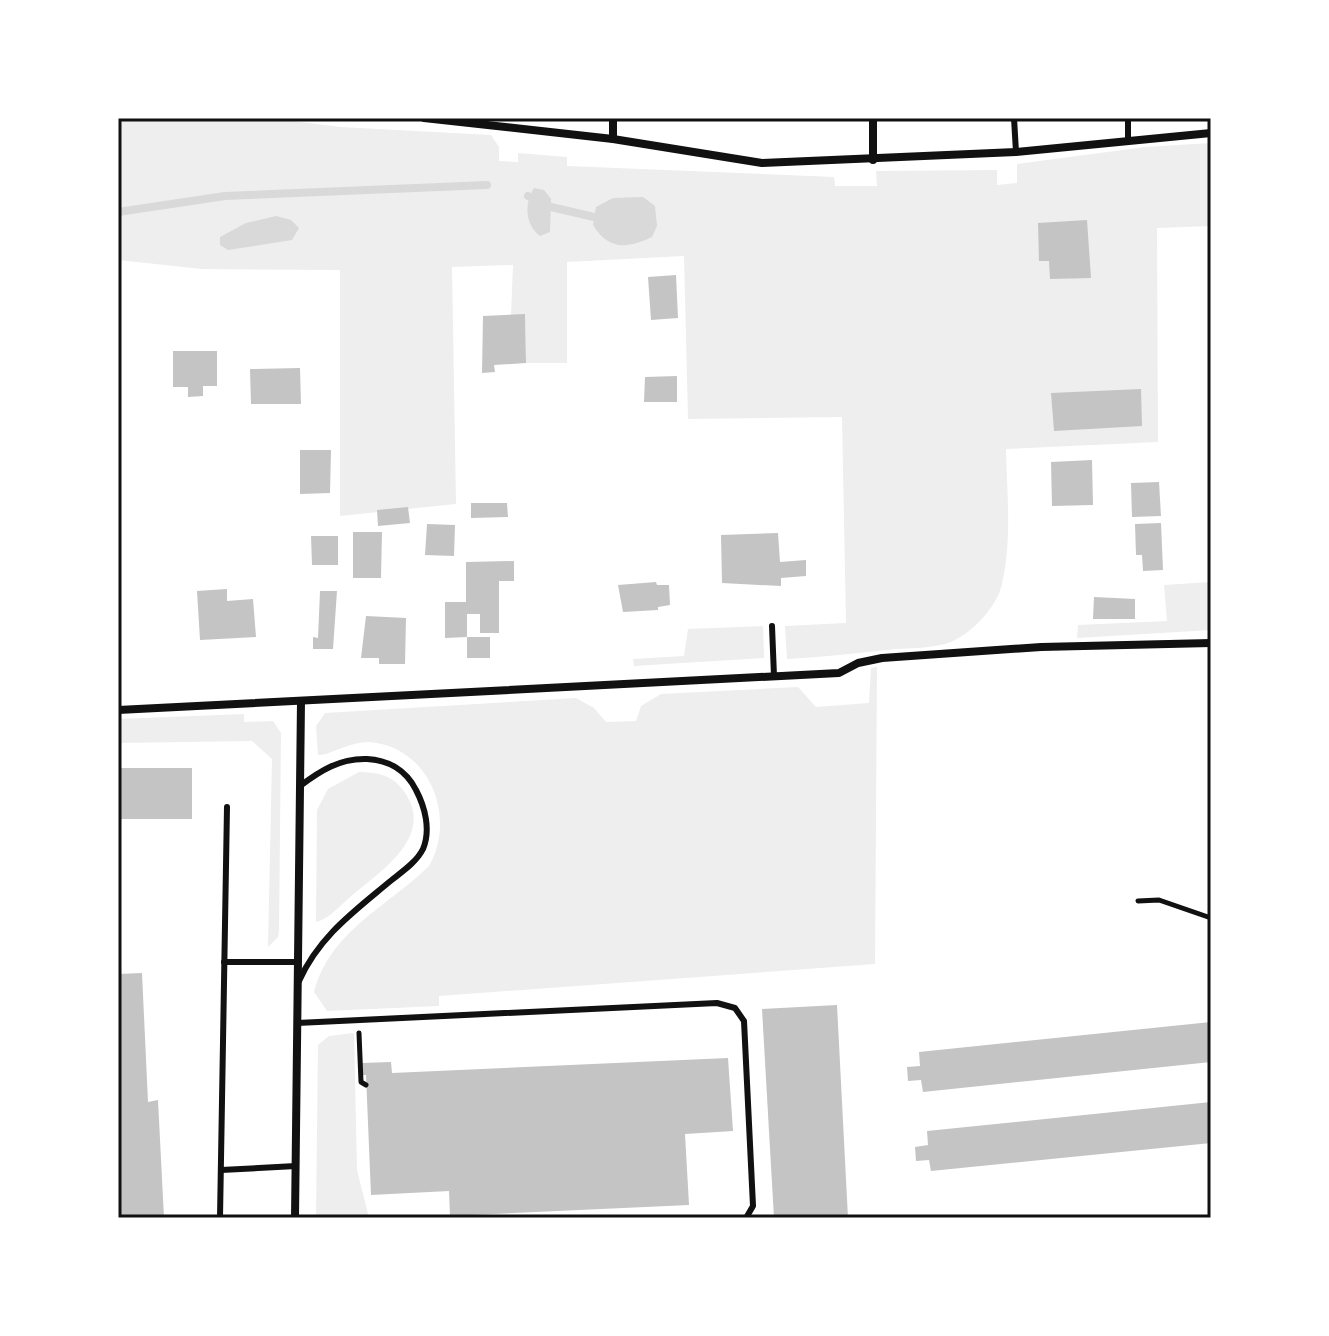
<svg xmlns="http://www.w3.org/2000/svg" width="1329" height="1336" font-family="'DejaVu Sans',sans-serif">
  <rect width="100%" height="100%" fill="#fff"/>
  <g fill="#eee">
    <path d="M 118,118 L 268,118 L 341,127 L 491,135 L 499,147 L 499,161 L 518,162 L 518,153 L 567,157 L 567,166 L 834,177 L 835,186 L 877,186 L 876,171 L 997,170 L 997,185 L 1017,183 L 1017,164 L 1145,147 L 1211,143 L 1211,226 L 1157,228 L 1158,442 L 1006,449 C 1007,493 1012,541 1002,584 C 997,607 972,633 951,642 C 934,648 914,648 896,649 C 859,653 824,657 787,659 L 785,626 L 846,623 L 842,417 L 688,419 L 684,256 L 567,262 L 567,363 L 526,363 L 525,315 L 511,315 L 513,265 L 452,267 L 456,504 L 340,516 L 340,270 L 202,269 L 118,260 Z"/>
    <polygon points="1211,582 1211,630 1077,638 1078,625 1167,621 1164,585"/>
    <polygon points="763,626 764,658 634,666 633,659 684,656 688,629"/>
    <path d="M 877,667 L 875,964 L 439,996 L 439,1006 L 327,1011 L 314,992 C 330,931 387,907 429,866 C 457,818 430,747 370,742 C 351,741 328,756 318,755 L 316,726 L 325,713 L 576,698 L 594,708 L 606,722 L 636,721 L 641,706 L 661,694 L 798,687 L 816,707 L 869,703 L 871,668 Z"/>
    <polygon points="244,714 244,722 273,721 281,733 279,930 278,937 268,947 272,759 252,741 118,743 118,719"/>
    <path d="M 359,772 C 377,772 392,775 403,790 C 436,834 385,868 355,893 C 343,902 330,919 316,922 L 317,810 L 328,789 Z"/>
    <polygon points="354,1033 357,1170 369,1218 316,1218 318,1045 329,1036"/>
  </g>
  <g fill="#d9d9d9">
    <path d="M 534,188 L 544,190 L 551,199 L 550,232 L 540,236 C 525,225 524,203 534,188 Z"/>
    <path d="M 643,197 L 655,206 L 657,226 L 652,237 C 627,249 608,250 593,225 L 596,207 L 613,198 Z"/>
    <polygon points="276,216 291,220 299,228 292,240 228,250 220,245 220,237 246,223"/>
  </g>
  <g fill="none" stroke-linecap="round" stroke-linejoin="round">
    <g stroke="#d9d9d9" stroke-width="8">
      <polyline points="528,196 551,207 594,217"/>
      <polyline points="118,212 225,196 487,185"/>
    </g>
  </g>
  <g fill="#c4c4c4">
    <polygon points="1087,220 1091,278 1050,279 1049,261 1039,261 1038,223"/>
    <polygon points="676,275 678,318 651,320 648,277"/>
    <polygon points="525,314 526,363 494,365 495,372 482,373 483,316"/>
    <polygon points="173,351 217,351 217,386 203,386 203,396 188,397 188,387 173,387"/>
    <polygon points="300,368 301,404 251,404 250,369"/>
    <polygon points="677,376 677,402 644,402 645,377"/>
    <polygon points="1141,389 1142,426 1054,431 1051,393"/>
    <polygon points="300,450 331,450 330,493 300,494"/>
    <polygon points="1092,460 1093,505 1052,506 1051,462"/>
    <polygon points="1159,482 1161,516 1132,517 1131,483"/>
    <polygon points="471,503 507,503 508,517 471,518"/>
    <polygon points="408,507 410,523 378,526 377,510"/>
    <polygon points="1161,523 1163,570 1143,571 1142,555 1136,555 1135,524"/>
    <polygon points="427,524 455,525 454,556 425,555"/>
    <polygon points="353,532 382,532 381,578 353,578"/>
    <polygon points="778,533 780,562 806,560 806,576 781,578 781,586 722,583 721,535"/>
    <polygon points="311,536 338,536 338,565 312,565"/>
    <polygon points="514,561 514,581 499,581 499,633 480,633 480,614 467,614 467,637 445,638 445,602 466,602 466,562"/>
    <polygon points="656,582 657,585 669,585 670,605 658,607 658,610 623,612 618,585"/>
    <polygon points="227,589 227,601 253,599 256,637 200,640 197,591"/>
    <polygon points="320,591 337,591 333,649 313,649 313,637 318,638"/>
    <polygon points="1094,597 1135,599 1135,619 1093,619"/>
    <polygon points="366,616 406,618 405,664 379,664 379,658 361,658"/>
    <rect x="467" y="637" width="23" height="21"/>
    <rect x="118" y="768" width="74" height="51"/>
    <polygon points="142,973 148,1102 158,1100 164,1218 118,1218 118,974"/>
    <polygon points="837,1005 848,1218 774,1218 762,1009"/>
    <polygon points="1211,1022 1211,1062 923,1092 921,1080 908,1081 907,1067 920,1066 919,1052"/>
    <polygon points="728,1058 733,1131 685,1134 689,1205 450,1216 449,1191 371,1195 366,1075 363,1075 362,1063 391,1062 392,1073"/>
    <polygon points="1211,1102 1211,1143 931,1171 929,1160 916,1161 915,1147 928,1145 927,1131"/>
  </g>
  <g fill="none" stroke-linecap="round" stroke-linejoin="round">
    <g stroke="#111" stroke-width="5">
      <polyline points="1138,901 1159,900 1211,918"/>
      <polyline points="359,1033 361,1082 366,1085"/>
    </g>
    <g stroke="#111" stroke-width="6">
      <polyline points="1014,118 1016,152"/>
      <polyline points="1128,118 1128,140"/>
      <polyline points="772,626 774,676"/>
      <polyline points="224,962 298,962"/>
      <path d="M 299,981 C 319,937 352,913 388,883 C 400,873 416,863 423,849 C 431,830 425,807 416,790 C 406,770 388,760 367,759 C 340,758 320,771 300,786"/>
      <polyline points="297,1023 717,1003 735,1008 744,1021 753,1206 746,1218"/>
      <polyline points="221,1170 296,1166"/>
      <polyline points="220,1218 227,807"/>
    </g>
    <g stroke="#111" stroke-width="8">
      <polyline points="424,118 613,139 762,163 1016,152 1211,133"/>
      <polyline points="873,118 873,160"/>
      <polyline points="613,139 613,118"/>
      <polyline points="118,710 839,673 858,663 882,658 1041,647 1211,643"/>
      <polyline points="295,1218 301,701"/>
    </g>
  </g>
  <rect width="1329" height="1336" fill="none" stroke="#ffffff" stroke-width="240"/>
  <rect x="120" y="120" width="1089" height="1096" fill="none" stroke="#111" stroke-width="3"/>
</svg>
